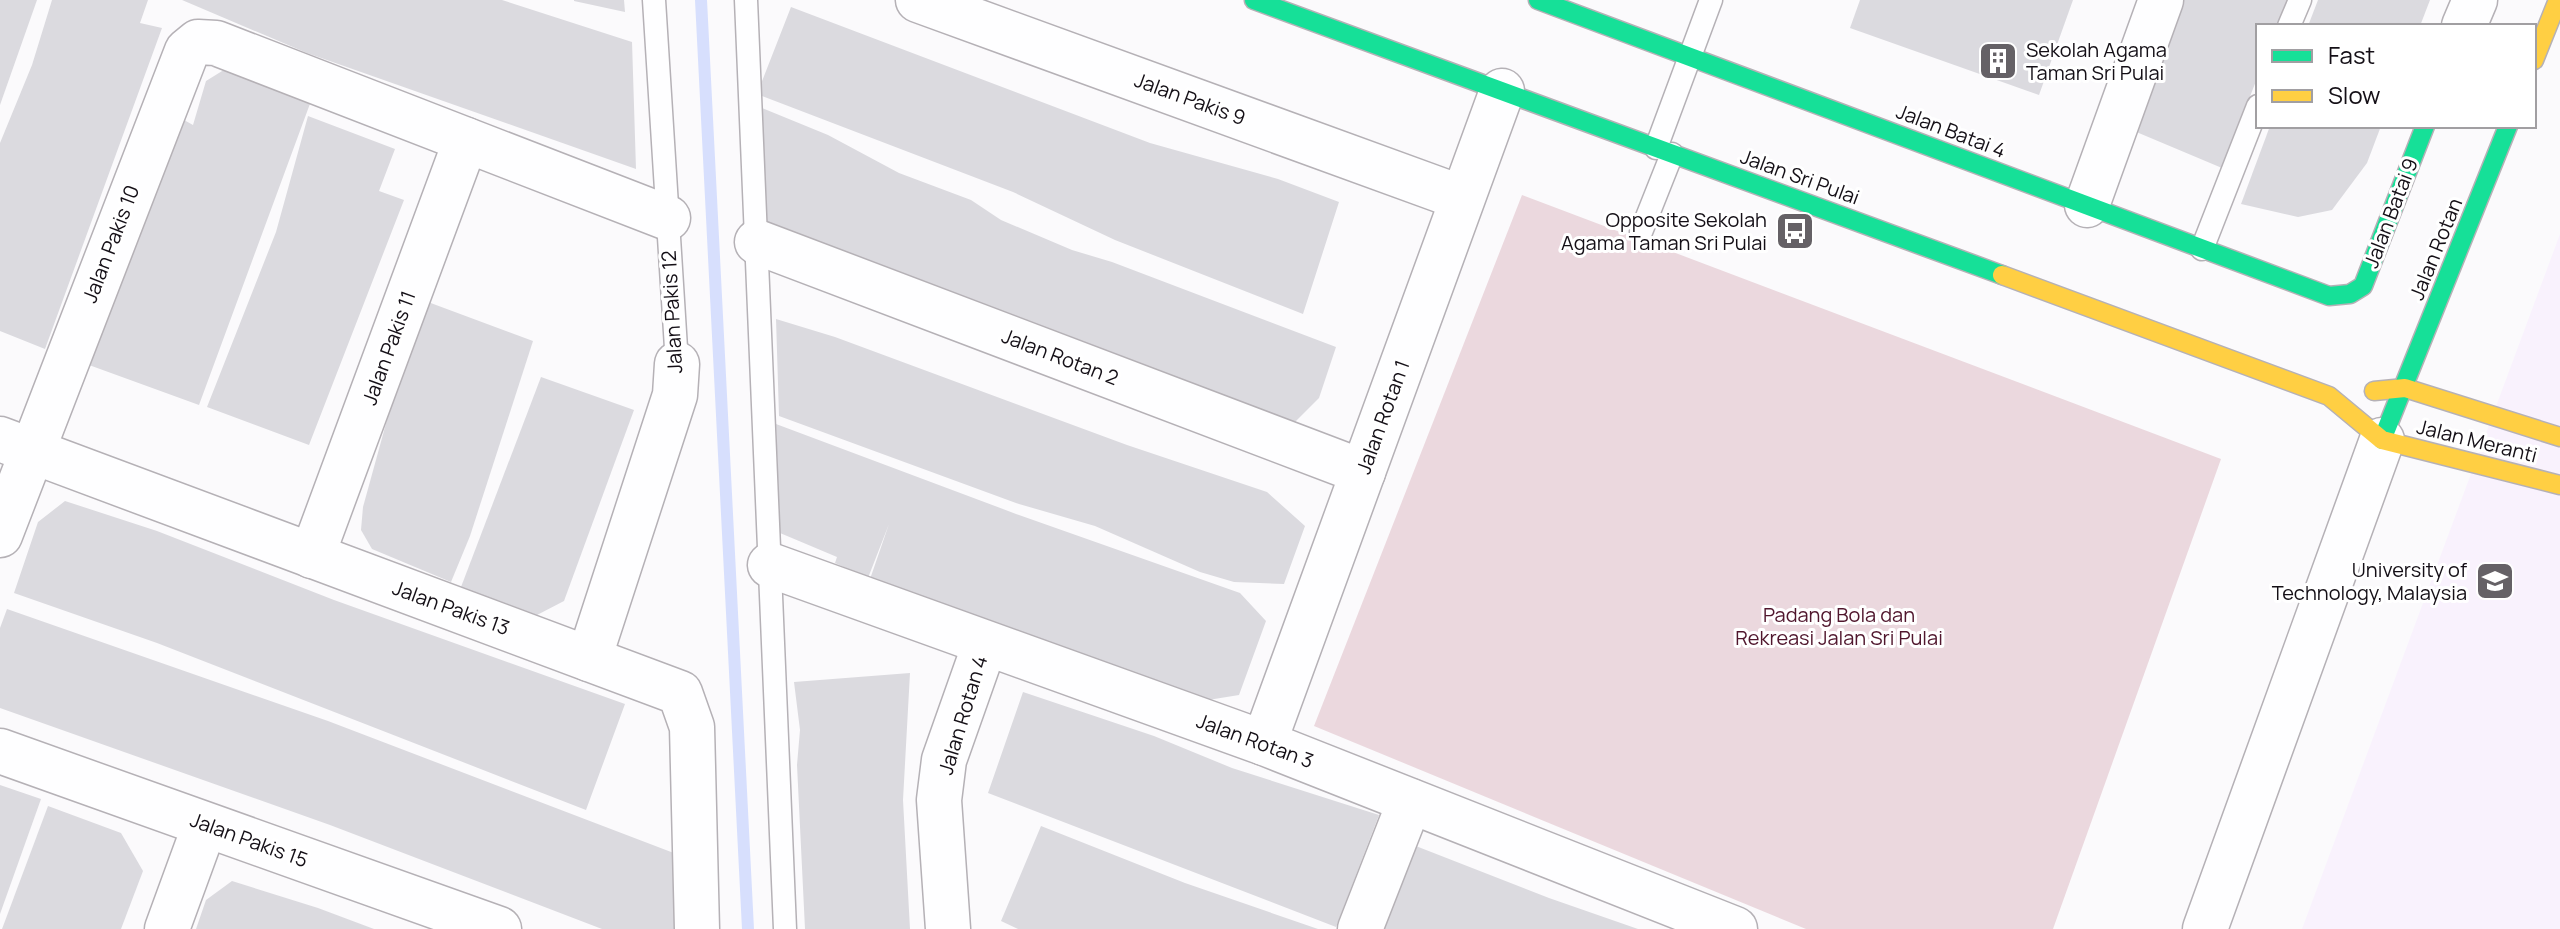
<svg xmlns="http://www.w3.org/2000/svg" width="2560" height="929" font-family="Manrope,sans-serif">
  <rect width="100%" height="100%" fill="#fbfafc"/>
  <polygon fill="#f9f2fd" points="2560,234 2560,929 2302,929"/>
  <polygon fill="#ebd8de" points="1522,195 2221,459 2053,929 1806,929 1314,726"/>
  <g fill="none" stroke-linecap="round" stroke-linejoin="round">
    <polyline stroke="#d7dffd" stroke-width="12" points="701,0 748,929"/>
  </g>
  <g fill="#dbdadf">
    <polygon points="0,0 37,0 0,105"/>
    <polygon points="52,0 148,0 140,23 162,28 45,349 0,331 0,143 32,65"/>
    <polygon points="182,0 502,0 632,42 636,169 307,53"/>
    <polygon points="624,0 625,12 574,1 574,0"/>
    <polygon points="1860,0 2073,0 2039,95 1850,28"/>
    <polygon points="2183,0 2288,0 2277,26 2258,26 2258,76 2222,168 2134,131"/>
    <polygon points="2318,0 2430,0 2420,26 2308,26"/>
    <polygon points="791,7 1150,143 1278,179 1339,202 1303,314 1115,240 1013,192 757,94"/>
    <polygon points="227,68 311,101 199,405 89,365 184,120 193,125 206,81"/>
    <polygon points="762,108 828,135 899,173 971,200 1001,220 1072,250 1112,262 1336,347 1319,398 1285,432 768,240"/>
    <polygon points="308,116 395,149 379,191 404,200 309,445 207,407 276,232"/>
    <polygon points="2270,126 2381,126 2367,163 2332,210 2298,217 2241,204"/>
    <polygon points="428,302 533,341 470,536 451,582 372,549 361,530 363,507 390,409"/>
    <polygon points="776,319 835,337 1127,445 1267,492 1305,526 1284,584 1234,582 1200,572 1095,526 1019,504 779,416"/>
    <polygon points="541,377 634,410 564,601 537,615 461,587"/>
    <polygon points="776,424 1019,515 1240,593 1266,621 1239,695 1202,701 869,582 889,524 868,578 835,563 837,557 780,533"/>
    <polygon points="65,501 157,531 334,600 625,704 586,810 157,643 14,593 38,522"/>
    <polygon points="7,609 328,721 679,855 676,929 602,929 330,825 0,708 0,628"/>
    <polygon points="910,673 903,800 910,929 805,929 797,765 800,730 794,682"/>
    <polygon points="1023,692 1154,736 1232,768 1379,815 1336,927 988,793"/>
    <polygon points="0,785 41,799 0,914"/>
    <polygon points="48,806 121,833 143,871 121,929 2,929"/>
    <polygon points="1041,826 1185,883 1318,929 1018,929 1001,921"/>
    <polygon points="1403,841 1549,898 1638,929 1369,929"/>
    <polygon points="232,881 318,908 374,929 196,929 206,900"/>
  </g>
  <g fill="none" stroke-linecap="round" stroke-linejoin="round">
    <g stroke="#b5b1b6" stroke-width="25">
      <g id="lane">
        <polyline points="654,0 677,364"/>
        <polyline points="746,0 785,929"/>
        <polyline points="2289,26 2300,0"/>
        <polyline points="1656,148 1711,0"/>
        <polyline points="1641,232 1672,154"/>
        <polyline points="2202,249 2258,106"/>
      </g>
    </g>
    <g stroke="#b5b1b6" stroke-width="47">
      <g id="street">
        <polyline points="918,0 1462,198"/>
        <polyline points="2464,26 2475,0"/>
        <polyline points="2087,205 2161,0"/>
        <polyline points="757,242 1363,472"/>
        <polyline points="0,439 680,693 692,727 697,929"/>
        <polyline points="0,535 187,51 198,42 216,43 668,218"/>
        <polyline points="312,556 466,140"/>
        <polyline points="770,565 1264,743 1735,929"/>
        <polyline points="589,659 675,395 677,364"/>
        <polyline points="1264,743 1502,91"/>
        <polyline points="0,751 499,929"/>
        <polyline points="167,929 205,825"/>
        <polyline points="948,929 939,800 944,760 985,644"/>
        <polyline points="1360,929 1410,801"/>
        <polyline points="2205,929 2382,440"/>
      </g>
    </g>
    <g stroke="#b5b1b6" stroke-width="21">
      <g id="fast">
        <polyline points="1254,0 2002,275"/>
        <polyline points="1538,0 2329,296 2350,294 2363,286 2425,126"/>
        <polyline points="2382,440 2508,126"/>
      </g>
    </g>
    <g stroke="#b5b1b6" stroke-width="21">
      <g id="slow">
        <polyline points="2534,60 2558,0"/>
        <polyline points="2002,275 2329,396 2382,440 2560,485"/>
        <polyline points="2374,391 2405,388 2560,437"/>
      </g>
    </g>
    <use href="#lane" stroke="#fefeff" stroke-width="22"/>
    <use href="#street" stroke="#fefeff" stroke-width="44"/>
    <use href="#fast" stroke="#16e098" stroke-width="18"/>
    <use href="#slow" stroke="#ffcf43" stroke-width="18"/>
  </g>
  <defs>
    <g id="building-square" transform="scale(2)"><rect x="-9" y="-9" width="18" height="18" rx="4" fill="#656166" stroke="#fff"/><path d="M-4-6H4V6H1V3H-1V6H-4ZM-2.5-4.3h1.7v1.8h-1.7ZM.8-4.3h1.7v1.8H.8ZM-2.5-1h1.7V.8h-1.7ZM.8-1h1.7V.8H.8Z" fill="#fff"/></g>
    <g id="bus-square" transform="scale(2)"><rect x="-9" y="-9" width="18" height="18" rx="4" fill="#656166" stroke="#fff"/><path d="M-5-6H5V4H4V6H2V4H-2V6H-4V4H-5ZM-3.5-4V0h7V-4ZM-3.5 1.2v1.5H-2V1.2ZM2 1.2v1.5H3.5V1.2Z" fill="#fff"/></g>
    <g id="university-square" transform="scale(2)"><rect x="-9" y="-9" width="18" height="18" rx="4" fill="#656166" stroke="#fff"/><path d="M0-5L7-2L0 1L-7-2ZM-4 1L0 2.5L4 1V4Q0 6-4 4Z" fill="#fff"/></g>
  </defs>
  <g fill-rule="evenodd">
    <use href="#building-square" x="1998" y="61"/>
    <use href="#bus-square" x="1795" y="231"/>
    <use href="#university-square" x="2495" y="581"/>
  </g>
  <g text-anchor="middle" stroke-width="6" stroke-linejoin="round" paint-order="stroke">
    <g font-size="20" fill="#140f16" stroke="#fff" text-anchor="end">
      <text x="2026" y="57" text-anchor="start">Sekolah Agama<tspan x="2026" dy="23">Taman Sri Pulai</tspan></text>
      <text x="1767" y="227">Opposite Sekolah<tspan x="1767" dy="23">Agama Taman Sri Pulai</tspan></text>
      <text x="2467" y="577">University of<tspan x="2467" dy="23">Technology, Malaysia</tspan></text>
    </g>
    <g font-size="20" fill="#140f16" stroke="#fff">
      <text transform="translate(1190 99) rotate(20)" y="7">Jalan Pakis 9</text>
      <text transform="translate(1951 131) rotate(21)" y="7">Jalan Batai 4</text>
      <text transform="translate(1800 177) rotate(20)" y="7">Jalan Sri Pulai</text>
      <text transform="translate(2391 213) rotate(-69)" y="7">Jalan Batai 9</text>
      <text transform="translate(111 244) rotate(-69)" y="7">Jalan Pakis 10</text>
      <text transform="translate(2436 249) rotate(-68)" y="7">Jalan Rotan</text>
      <text transform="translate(672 312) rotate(-93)" y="7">Jalan Pakis 12</text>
      <text transform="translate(389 348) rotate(-70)" y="7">Jalan Pakis 11</text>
      <text transform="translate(1060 357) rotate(21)" y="7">Jalan Rotan 2</text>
      <text transform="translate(1383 417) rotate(-70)" y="7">Jalan Rotan 1</text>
      <text transform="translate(2477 441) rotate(14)" y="7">Jalan Meranti</text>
      <text transform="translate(451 608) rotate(20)" y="7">Jalan Pakis 13</text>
      <text transform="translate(963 715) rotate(-73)" y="7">Jalan Rotan 4</text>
      <text transform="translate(1255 741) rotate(20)" y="7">Jalan Rotan 3</text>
      <text transform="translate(249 840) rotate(20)" y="7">Jalan Pakis 15</text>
    </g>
    <g font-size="20" fill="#50162d" stroke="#fff">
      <text x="1839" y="622">Padang Bola dan<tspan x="1839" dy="23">Rekreasi Jalan Sri Pulai</tspan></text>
    </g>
  </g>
  <rect x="2256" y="24" width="280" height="104" fill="#ffffff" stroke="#a19fa2" stroke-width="2"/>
  <rect x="2272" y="50" width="40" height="12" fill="#16e098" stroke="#a19fa2" stroke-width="2"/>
  <text x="2328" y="64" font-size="24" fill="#140f16">Fast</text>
  <rect x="2272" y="90" width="40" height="12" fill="#ffcf43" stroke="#a19fa2" stroke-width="2"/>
  <text x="2328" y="104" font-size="24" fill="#140f16">Slow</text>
</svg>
